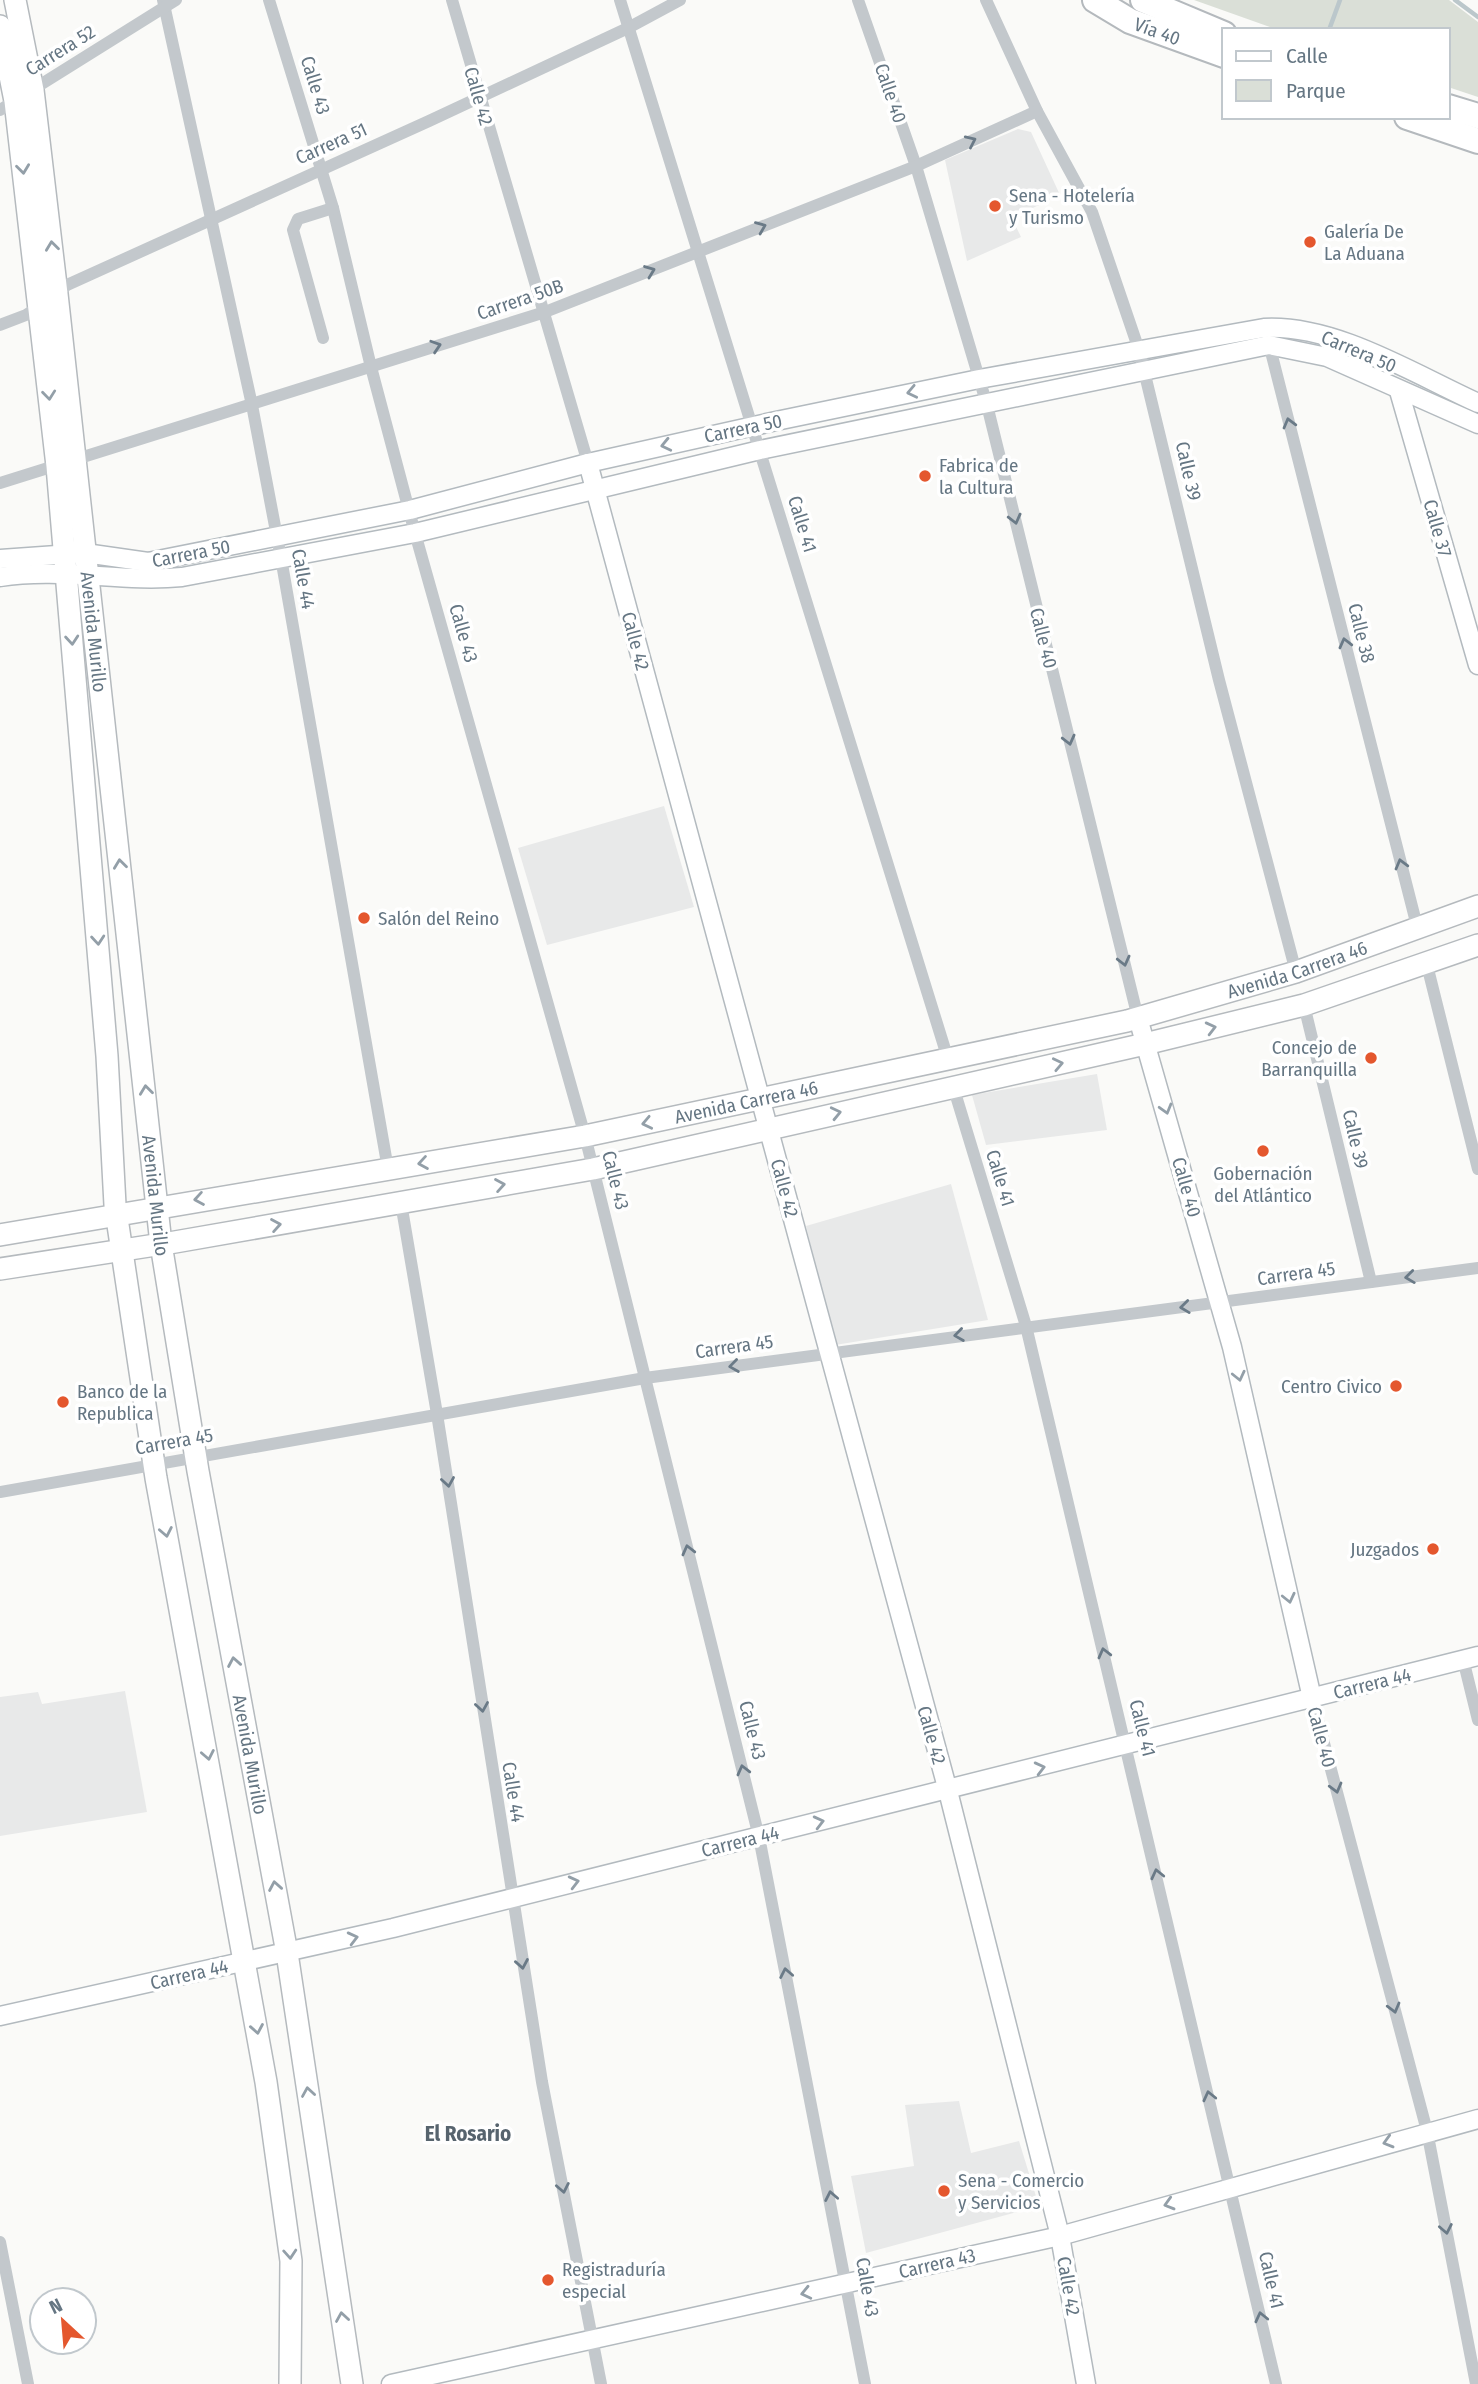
<svg xmlns="http://www.w3.org/2000/svg" width="1478" height="2384" font-family="'Fira Sans Condensed',sans-serif">
  <rect width="100%" height="100%" fill="#fafaf8"/>
  <g fill="#e8e9e9">
    <polygon points="1018,129 1031,132 1060,195 1012,218 1021,237 967,261 945,160"/>
    <polygon points="664,806 694,907 547,945 518,848"/>
    <polygon points="1097,1074 1107,1130 986,1145 972,1095"/>
    <polygon points="951,1184 988,1320 835,1345 806,1226"/>
    <polygon points="125,1691 147,1812 0,1836 0,1697 38,1692 42,1704"/>
    <polygon points="959,2101 971,2153 1019,2141 1039,2206 866,2253 851,2176 914,2166 905,2105"/>
  </g>
  <polygon fill="#dadfd7" points="1194,0 1449,0 1478,22 1478,97 1448,87 1448,30 1278,30"/>
  <g fill="none" stroke-linecap="round" stroke-linejoin="round">
    <g stroke="#bbc7cb" stroke-width="4.5">
      <polyline points="1455,0 1478,17"/>
      <polyline points="1329,30 1340,0"/>
    </g>
    <g stroke="#b3babf" stroke-width="21">
      <g id="secondary">
        <polyline points="1399,391 1478,665"/>
        <polyline points="588,463 948,1791 1060,2236 1086,2384"/>
        <path d="M 0,559 L 85,553 L 148,562 L 410,510 L 588,463 L 776,421 L 979,379 L 1264,328 C 1335,324 1414,374 1478,403"/>
        <path d="M 0,577 C 61,567 121,583 182,577 L 415,533 L 760,450 L 1269,345 L 1327,357 L 1478,424"/>
        <polyline points="1138,1018 1232,1347 1312,1698"/>
        <polyline points="0,2016 393,1928 1478,1656"/>
        <polyline points="391,2384 1060,2236 1478,2119"/>
      </g>
    </g>
    <g stroke="#b5babe" stroke-width="24">
      <g id="primary">
        <path id="s1" d="M 15,0 L 33,90 L 57,294 L 161,1244 L 198,1471 L 287,1953 L 352,2384"/>
        <polyline points="0,26 15,101 57,466 107,1056 115,1205 156,1478 266,2082 291,2261 290,2384"/>
        <path id="s2" d="M 0,1235 L 585,1136 L 1127,1021 L 1296,972 L 1478,906"/>
        <polyline points="0,1269 175,1242 593,1169 1145,1044 1304,1005 1478,945"/>
      </g>
    </g>
    <g stroke="#b4b9bd" stroke-width="28">
      <g id="highway">
        <path id="s3" d="M 1095,0 L 1130,21 L 1224,55"/>
        <polyline points="1143,0 1224,34"/>
        <polyline points="1448,107 1478,116"/>
        <polyline points="1407,117 1478,141"/>
      </g>
    </g>
    <g stroke="#c3c8cc" stroke-width="12">
      <polyline points="163,0 252,405 281,558 388,1169"/>
      <polyline points="269,0 333,208 371,367 415,533 585,1136 759,1837 865,2384"/>
      <polyline points="452,0 588,463"/>
      <polyline points="620,0 948,1059"/>
      <polyline points="858,0 916,166 987,405 1138,1018"/>
      <polyline points="986,0 1037,111 1092,212 1139,350 1219,680 1296,972"/>
      <polyline points="0,110 176,0"/>
      <polyline points="55,295 67,285 429,121 628,28 680,0"/>
      <polyline points="0,325 26,315 40,306"/>
      <polyline points="323,338 293,230 298,219 333,208"/>
      <polyline points="1268,340 1418,930"/>
      <polyline points="0,483 545,312 916,166 1037,111"/>
      <polyline points="1427,965 1478,1169"/>
      <polyline points="1304,1005 1371,1282"/>
      <polyline points="953,1086 1026,1326 1276,2384"/>
      <polyline points="401,1203 437,1414 542,2082 601,2384"/>
      <polyline points="0,1492 645,1378 1478,1268"/>
      <polyline points="1463,1659 1478,1720"/>
      <polyline points="1312,1698 1427,2131 1476,2384"/>
      <polyline points="0,2242 28,2384"/>
    </g>
    <use href="#secondary" stroke="#fff" stroke-width="18"/>
    <use href="#primary" stroke="#fff" stroke-width="21"/>
    <use href="#highway" stroke="#fff" stroke-width="24"/>
  </g>
  <defs><path id="oneway-chevron" d="M-2-3.5L2.5 0L-2 3.5" fill="none" stroke-width="1.6" stroke-linecap="round" stroke-linejoin="round" transform="scale(1.75)"/></defs>
  <g stroke="#6a7a87">
    <use href="#oneway-chevron" transform="translate(971 141) rotate(-25)"/>
    <use href="#oneway-chevron" transform="translate(761 227) rotate(-22)"/>
    <use href="#oneway-chevron" transform="translate(650 271) rotate(-21)"/>
    <use href="#oneway-chevron" transform="translate(436 346) rotate(-18)"/>
    <use href="#oneway-chevron" transform="translate(1289 423) rotate(-105)"/>
    <use href="#oneway-chevron" transform="translate(1015 519) rotate(76)"/>
    <use href="#oneway-chevron" transform="translate(1345 643) rotate(-104)"/>
    <use href="#oneway-chevron" transform="translate(1069 740) rotate(76)"/>
    <use href="#oneway-chevron" transform="translate(1401 864) rotate(-105)"/>
    <use href="#oneway-chevron" transform="translate(1124 961) rotate(76)"/>
    <use href="#oneway-chevron" transform="translate(1410 1277) rotate(173)"/>
    <use href="#oneway-chevron" transform="translate(1185 1307) rotate(173)"/>
    <use href="#oneway-chevron" transform="translate(959 1335) rotate(172)"/>
    <use href="#oneway-chevron" transform="translate(734 1366) rotate(172)"/>
    <use href="#oneway-chevron" transform="translate(448 1482) rotate(81)"/>
    <use href="#oneway-chevron" transform="translate(688 1550) rotate(-104)"/>
    <use href="#oneway-chevron" transform="translate(1104 1653) rotate(-104)"/>
    <use href="#oneway-chevron" transform="translate(482 1707) rotate(81)"/>
    <use href="#oneway-chevron" transform="translate(743 1770) rotate(-104)"/>
    <use href="#oneway-chevron" transform="translate(1336 1788) rotate(75)"/>
    <use href="#oneway-chevron" transform="translate(1157 1874) rotate(-103)"/>
    <use href="#oneway-chevron" transform="translate(522 1964) rotate(80)"/>
    <use href="#oneway-chevron" transform="translate(786 1973) rotate(-101)"/>
    <use href="#oneway-chevron" transform="translate(1394 2008) rotate(75)"/>
    <use href="#oneway-chevron" transform="translate(1209 2096) rotate(-103)"/>
    <use href="#oneway-chevron" transform="translate(563 2188) rotate(79)"/>
    <use href="#oneway-chevron" transform="translate(831 2196) rotate(-101)"/>
    <use href="#oneway-chevron" transform="translate(1446 2229) rotate(79)"/>
    <use href="#oneway-chevron" transform="translate(1261 2317) rotate(-103)"/>
  </g>
  <g stroke="#939fa8">
    <use href="#oneway-chevron" transform="translate(23 169) rotate(83)"/>
    <use href="#oneway-chevron" transform="translate(52 246) rotate(-97)"/>
    <use href="#oneway-chevron" transform="translate(912 392) rotate(168)"/>
    <use href="#oneway-chevron" transform="translate(49 395) rotate(84)"/>
    <use href="#oneway-chevron" transform="translate(666 445) rotate(167)"/>
    <use href="#oneway-chevron" transform="translate(72 640) rotate(85)"/>
    <use href="#oneway-chevron" transform="translate(120 864) rotate(-97)"/>
    <use href="#oneway-chevron" transform="translate(98 940) rotate(85)"/>
    <use href="#oneway-chevron" transform="translate(1211 1028) rotate(-14)"/>
    <use href="#oneway-chevron" transform="translate(1058 1064) rotate(-12)"/>
    <use href="#oneway-chevron" transform="translate(146 1090) rotate(-97)"/>
    <use href="#oneway-chevron" transform="translate(1166 1109) rotate(74)"/>
    <use href="#oneway-chevron" transform="translate(836 1113) rotate(-13)"/>
    <use href="#oneway-chevron" transform="translate(647 1123) rotate(168)"/>
    <use href="#oneway-chevron" transform="translate(423 1163) rotate(171)"/>
    <use href="#oneway-chevron" transform="translate(500 1185) rotate(-10)"/>
    <use href="#oneway-chevron" transform="translate(199 1199) rotate(170)"/>
    <use href="#oneway-chevron" transform="translate(276 1225) rotate(-10)"/>
    <use href="#oneway-chevron" transform="translate(1239 1376) rotate(77)"/>
    <use href="#oneway-chevron" transform="translate(166 1532) rotate(79)"/>
    <use href="#oneway-chevron" transform="translate(1289 1598) rotate(77)"/>
    <use href="#oneway-chevron" transform="translate(234 1662) rotate(-100)"/>
    <use href="#oneway-chevron" transform="translate(208 1755) rotate(79)"/>
    <use href="#oneway-chevron" transform="translate(1040 1768) rotate(-14)"/>
    <use href="#oneway-chevron" transform="translate(819 1822) rotate(-14)"/>
    <use href="#oneway-chevron" transform="translate(574 1882) rotate(-14)"/>
    <use href="#oneway-chevron" transform="translate(275 1886) rotate(-100)"/>
    <use href="#oneway-chevron" transform="translate(353 1938) rotate(-14)"/>
    <use href="#oneway-chevron" transform="translate(257 2029) rotate(80)"/>
    <use href="#oneway-chevron" transform="translate(308 2092) rotate(-99)"/>
    <use href="#oneway-chevron" transform="translate(1388 2142) rotate(164)"/>
    <use href="#oneway-chevron" transform="translate(1169 2204) rotate(164)"/>
    <use href="#oneway-chevron" transform="translate(290 2254) rotate(86)"/>
    <use href="#oneway-chevron" transform="translate(806 2293) rotate(167)"/>
    <use href="#oneway-chevron" transform="translate(342 2317) rotate(-99)"/>
  </g>
  <g fill="#e4572e" stroke="#fff" stroke-width="2.5">
    <circle cx="995" cy="206" r="7"/>
    <circle cx="1310" cy="242" r="7"/>
    <circle cx="925" cy="476" r="7"/>
    <circle cx="364" cy="918" r="7"/>
    <circle cx="1371" cy="1058" r="7"/>
    <circle cx="1263" cy="1151" r="7"/>
    <circle cx="1396" cy="1386" r="7"/>
    <circle cx="63" cy="1402" r="7"/>
    <circle cx="1433" cy="1549" r="7"/>
    <circle cx="944" cy="2191" r="7"/>
    <circle cx="548" cy="2280" r="7"/>
  </g>
  <g text-anchor="middle" stroke-width="7" stroke-linejoin="round" paint-order="stroke">
    <g font-size="19" fill="#657683" stroke="#fff">
      <text dy="7" stroke="none"><textPath href="#s3" startOffset="70">Vía 40</textPath></text>
      <text transform="translate(60 50) rotate(-32)" y="7">Carrera 52</text>
      <text transform="translate(316 85) rotate(73)" y="7">Calle 43</text>
      <text transform="translate(891 93) rotate(71)" y="7">Calle 40</text>
      <text transform="translate(479 96) rotate(74)" y="7">Calle 42</text>
      <text transform="translate(331 143) rotate(-24)" y="7">Carrera 51</text>
      <text transform="translate(520 299) rotate(-19)" y="7">Carrera 50B</text>
      <text transform="translate(1359 351) rotate(23)" y="7">Carrera 50</text>
      <text transform="translate(743 428) rotate(-12)" y="7">Carrera 50</text>
      <text transform="translate(1189 471) rotate(77)" y="7">Calle 39</text>
      <text transform="translate(803 524) rotate(73)" y="7">Calle 41</text>
      <text transform="translate(1438 528) rotate(74)" y="7">Calle 37</text>
      <text transform="translate(191 553) rotate(-11)" y="7">Carrera 50</text>
      <text transform="translate(304 579) rotate(80)" y="7">Calle 44</text>
      <text dy="7" stroke="none"><textPath href="#s1" startOffset="637">Avenida Murillo</textPath></text>
      <text transform="translate(464 633) rotate(74)" y="7">Calle 43</text>
      <text transform="translate(1362 633) rotate(76)" y="7">Calle 38</text>
      <text transform="translate(1044 638) rotate(76)" y="7">Calle 40</text>
      <text transform="translate(636 641) rotate(75)" y="7">Calle 42</text>
      <text dy="7" stroke="none"><textPath href="#s2" startOffset="1325">Avenida Carrera 46</textPath></text>
      <text dy="7" stroke="none"><textPath href="#s2" startOffset="758">Avenida Carrera 46</textPath></text>
      <text transform="translate(1356 1139) rotate(77)" y="7">Calle 39</text>
      <text transform="translate(1001 1178) rotate(73)" y="7">Calle 41</text>
      <text transform="translate(616 1180) rotate(76)" y="7">Calle 43</text>
      <text transform="translate(1187 1187) rotate(74)" y="7">Calle 40</text>
      <text transform="translate(785 1188) rotate(75)" y="7">Calle 42</text>
      <text dy="7" stroke="none"><textPath href="#s1" startOffset="1204">Avenida Murillo</textPath></text>
      <text transform="translate(1296 1273) rotate(-8)" y="7">Carrera 45</text>
      <text transform="translate(734 1346) rotate(-8)" y="7">Carrera 45</text>
      <text transform="translate(174 1441) rotate(-10)" y="7">Carrera 45</text>
      <text transform="translate(1372 1683) rotate(-14)" y="7">Carrera 44</text>
      <text transform="translate(1143 1728) rotate(76)" y="7">Calle 41</text>
      <text transform="translate(753 1730) rotate(76)" y="7">Calle 43</text>
      <text transform="translate(932 1735) rotate(74)" y="7">Calle 42</text>
      <text transform="translate(1322 1737) rotate(75)" y="7">Calle 40</text>
      <text dy="7" stroke="none"><textPath href="#s1" startOffset="1771">Avenida Murillo</textPath></text>
      <text transform="translate(514 1792) rotate(81)" y="7">Calle 44</text>
      <text transform="translate(740 1841) rotate(-14)" y="7">Carrera 44</text>
      <text transform="translate(189 1974) rotate(-13)" y="7">Carrera 44</text>
      <text transform="translate(937 2263) rotate(-13)" y="7">Carrera 43</text>
      <text transform="translate(1272 2280) rotate(77)" y="7">Calle 41</text>
      <text transform="translate(1069 2286) rotate(80)" y="7">Calle 42</text>
      <text transform="translate(868 2287) rotate(80)" y="7">Calle 43</text>
    </g>
    <g font-size="19" fill="#657683" stroke="#fff" text-anchor="start">
      <text x="1009" y="202">Sena - Hotelería<tspan x="1009" dy="22">y Turismo</tspan></text>
      <text x="1324" y="238">Galería De<tspan x="1324" dy="22">La Aduana</tspan></text>
      <text x="939" y="472">Fabrica de<tspan x="939" dy="22">la Cultura</tspan></text>
      <text x="378" y="925">Salón del Reino</text>
      <text x="1357" y="1054" text-anchor="end">Concejo de<tspan x="1357" dy="22">Barranquilla</tspan></text>
      <text x="1263" y="1180" text-anchor="middle">Gobernación<tspan x="1263" dy="22">del Atlántico</tspan></text>
      <text x="1382" y="1393" text-anchor="end">Centro Civico</text>
      <text x="77" y="1398">Banco de la<tspan x="77" dy="22">Republica</tspan></text>
      <text x="1419" y="1556" text-anchor="end">Juzgados</text>
      <text x="958" y="2187">Sena - Comercio<tspan x="958" dy="22">y Servicios</tspan></text>
      <text x="562" y="2276">Registraduría<tspan x="562" dy="22">especial</tspan></text>
    </g>
    <g font-size="21" font-weight="bold" fill="#57646e" stroke="#fff">
      <text x="468" y="2141">El Rosario</text>
    </g>
  </g>
  <rect x="1222" y="28" width="228" height="91" fill="#ffffff" stroke="#c1c8cd" stroke-width="2"/>
  <rect x="1236" y="51" width="35" height="10" fill="#ffffff" stroke="#c1c8cd" stroke-width="2"/>
  <text x="1286" y="63" font-size="21" fill="#657683">Calle</text>
  <rect x="1236" y="80" width="35" height="21" fill="#dadfd7" stroke="#c1c8cd" stroke-width="2"/>
  <text x="1286" y="98" font-size="21" fill="#657683">Parque</text>
  <g transform="translate(63 2321) rotate(334)"><circle r="33" fill="#ffffff" stroke="#c1c8cd" stroke-width="2"/>
  <path d="M0-5L12 26L0 18L-12 26Z" fill="#e4572e"/>
  <text y="-10" font-size="19" font-weight="bold" text-anchor="middle" fill="#657683">N</text>
  </g>
</svg>
